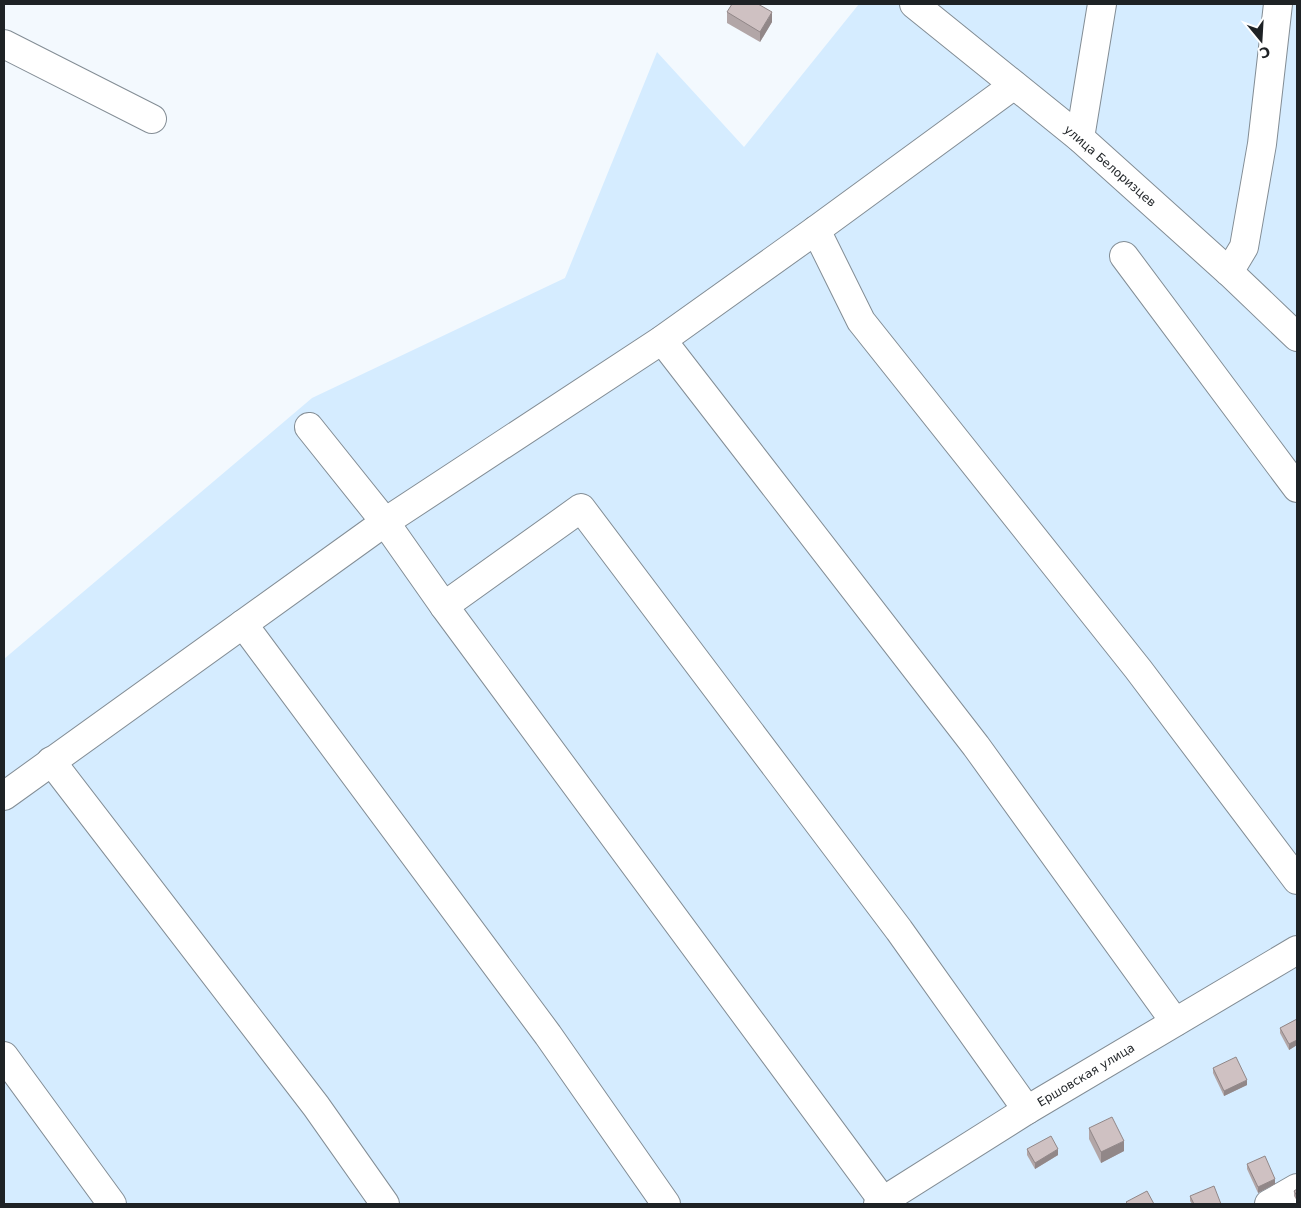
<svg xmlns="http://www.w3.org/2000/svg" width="1301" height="1208" font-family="'DejaVu Sans',sans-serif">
  <rect width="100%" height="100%" fill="#f3f9fe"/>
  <polygon fill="#d5ecff" points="859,4 1297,4 1297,1204 4,1204 4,659 312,398 565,278 657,52 744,147"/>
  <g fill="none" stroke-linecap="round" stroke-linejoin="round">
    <g stroke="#838d95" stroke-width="30">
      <g id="minor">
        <polyline points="914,4 1080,138 1229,272 1297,337"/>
        <polyline points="4,44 152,119"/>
        <polyline points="1080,138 1102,4"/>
        <polyline points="816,230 861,321 1138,669 1297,880"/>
        <polyline points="1124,256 1297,488"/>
        <polyline points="1229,272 1244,247 1262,144 1278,4"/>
        <polyline points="662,340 976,746 1175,1022"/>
        <polyline points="309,427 385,522 444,606 883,1201"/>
        <polyline points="444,606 581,508 899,930 1027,1110"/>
        <polyline points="243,624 548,1035 666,1204"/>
        <polyline points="51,761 316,1106 385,1204"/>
        <polyline points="4,796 385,522 662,340 816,230 1014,85"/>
        <polyline points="4,1056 112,1204"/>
        <polyline points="878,1204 1027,1110 1297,950"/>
        <polyline points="1269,1204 1297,1188"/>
      </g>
    </g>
    <use href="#minor" stroke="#fff" stroke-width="28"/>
  </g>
  <g fill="#b2a6a7">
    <polygon points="727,12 772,22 760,42 727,23"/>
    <polygon points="1297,1019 1297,1045 1289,1050 1280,1033 1280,1028"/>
    <polygon points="1213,1068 1247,1085 1224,1096 1213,1073"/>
    <polygon points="1089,1128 1124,1151 1101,1163 1089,1139"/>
    <polygon points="1027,1149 1058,1155 1035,1169 1027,1155"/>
    <polygon points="1247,1164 1275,1184 1258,1193 1247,1169"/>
    <polygon points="1297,1189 1297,1201 1294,1196 1294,1191"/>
    <polygon points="1190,1196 1221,1204 1192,1204 1190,1201"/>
  </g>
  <g fill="#918788">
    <polygon points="772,12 772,22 760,42 760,32"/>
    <polygon points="1297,1040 1297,1045 1289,1050 1289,1044"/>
    <polygon points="1247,1080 1247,1085 1224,1096 1224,1091"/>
    <polygon points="1124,1141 1124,1151 1101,1163 1101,1152"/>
    <polygon points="1058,1149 1058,1155 1035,1169 1035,1163"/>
    <polygon points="1275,1179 1275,1184 1258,1193 1258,1187"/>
  </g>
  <g fill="#cfc1c2" stroke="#918788">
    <polygon points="732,4 758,4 772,12 760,32 727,12"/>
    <polygon points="1297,1019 1297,1040 1289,1044 1280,1028"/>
    <polygon points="1236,1057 1247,1080 1224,1091 1213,1068"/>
    <polygon points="1112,1117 1124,1141 1101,1152 1089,1128"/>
    <polygon points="1051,1136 1058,1149 1035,1163 1027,1149"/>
    <polygon points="1265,1156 1275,1179 1258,1187 1247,1164"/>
    <polygon points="1214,1186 1221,1204 1194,1204 1190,1196"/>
    <polygon points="1297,1189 1297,1196 1294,1191"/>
    <polygon points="1147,1191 1154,1204 1128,1204 1126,1202"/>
  </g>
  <g text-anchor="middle" stroke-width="4.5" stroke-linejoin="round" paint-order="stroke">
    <g font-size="12" fill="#1e2225" stroke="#fff">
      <text transform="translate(1110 166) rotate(41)" y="4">улица Белоризцев</text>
      <text transform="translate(1086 1075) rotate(-31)" y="4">Ершовская улица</text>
    </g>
  </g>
  <rect width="1301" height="1208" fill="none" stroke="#1e2225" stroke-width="10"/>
  <g transform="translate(1261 40) rotate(162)" stroke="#ffffff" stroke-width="4" paint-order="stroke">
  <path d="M0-4L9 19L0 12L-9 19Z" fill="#1e2225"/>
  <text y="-8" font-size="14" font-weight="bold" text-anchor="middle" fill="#1e2225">С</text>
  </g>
</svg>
